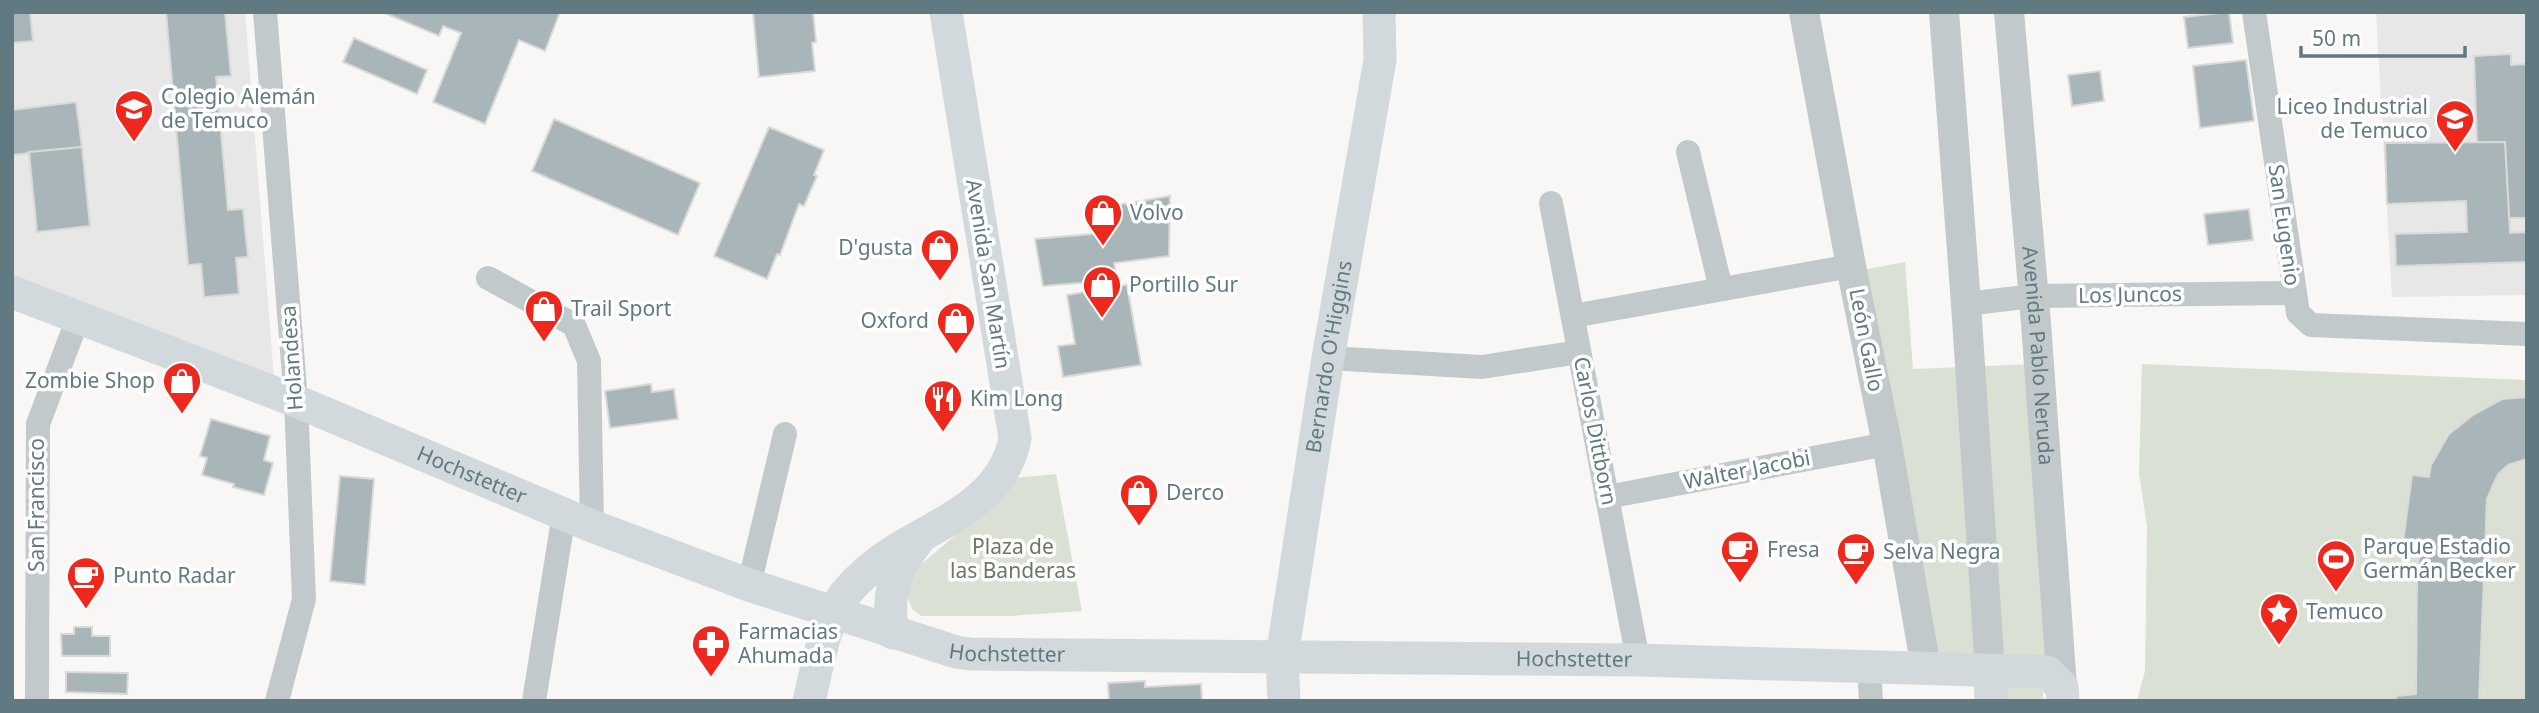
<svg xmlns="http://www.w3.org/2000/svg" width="2539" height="713" font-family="'Noto Sans',sans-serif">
  <rect width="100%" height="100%" fill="#f8f7f5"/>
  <g fill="#e6e7e6">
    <polygon points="12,12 245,12 274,378 12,275"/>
    <polygon points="2376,12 2527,12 2527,295 2392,297"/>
  </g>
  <g fill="#dbe0d5">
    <polygon points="1905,262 1913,369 2033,364 2056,667 1931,660 1857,271"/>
    <polygon points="2142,364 2527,380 2527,701 2137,701 2145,671 2147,527 2139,473"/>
    <polygon points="1056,474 1082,611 1010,616 921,616 912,609 907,596 914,570 957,534 1014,478"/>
    <polygon points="2002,677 2036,677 2043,693 2043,701 1994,701"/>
  </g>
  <g fill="#a9b6b9" stroke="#dad9d7" stroke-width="2">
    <polygon points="12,12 30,12 33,41 12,43"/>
    <polygon points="166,12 225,12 231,76 216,77 228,210 243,209 248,257 236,258 239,294 204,297 201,264 188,265"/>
    <polygon points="382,12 560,12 545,51 519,40 485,124 433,102 461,33 443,26 439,36"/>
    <polygon points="753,12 813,12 816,42 812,43 815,71 759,77"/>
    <polygon points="2229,12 2233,43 2188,48 2184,17"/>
    <polygon points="354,38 427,70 417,94 343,62"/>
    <polygon points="2511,54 2511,65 2527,64 2527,218 2508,218 2505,142 2477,143 2474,56"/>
    <polygon points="2246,60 2254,121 2200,128 2193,66"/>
    <polygon points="2100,71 2104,101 2072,106 2068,75"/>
    <polygon points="76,102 82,147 12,155 12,110"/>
    <polygon points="554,119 700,183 678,235 532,171"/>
    <polygon points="769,127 824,150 814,175 817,176 804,206 799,204 780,255 777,254 767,279 714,256"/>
    <polygon points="2505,142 2510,233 2527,232 2527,262 2396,266 2395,234 2467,232 2466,201 2387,204 2385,143"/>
    <polygon points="82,147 90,226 37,232 29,152"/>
    <polygon points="1170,196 1169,256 1114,263 1117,280 1043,286 1035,239 1103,233 1100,208"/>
    <polygon points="2249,209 2253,240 2208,245 2204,214"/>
    <polygon points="1127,285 1141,365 1063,377 1058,346 1075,344 1067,295"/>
    <polygon points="651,384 652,392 674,389 678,419 610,428 605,391"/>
    <polygon points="2527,397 2527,459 2508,465 2498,474 2487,499 2479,701 2397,701 2396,696 2416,694 2417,577 2420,545 2403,542 2412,475 2429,477 2431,465 2449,434 2473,415 2502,399"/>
    <polygon points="211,419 270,436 264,460 273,463 264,495 233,487 234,484 202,475 207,458 200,456"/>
    <polygon points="340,476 374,479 365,585 330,581"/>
    <polygon points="74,627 92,627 92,636 110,636 110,656 62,656 61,634 74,634"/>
    <polygon points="66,672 128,673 127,694 66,692"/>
    <polygon points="1145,681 1145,687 1201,684 1202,701 1109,701 1108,683"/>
  </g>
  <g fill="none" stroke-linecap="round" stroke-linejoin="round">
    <g stroke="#c2c9cb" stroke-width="24">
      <polyline points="265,12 296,401 304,599 277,701"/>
      <polyline points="2254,12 2298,313 2311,325 2527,334"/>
      <polyline points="1688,152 1721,289"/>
      <polyline points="1551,203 1638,660"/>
      <polyline points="488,278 574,325 589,361 592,526"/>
      <polyline points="1966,304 2034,296 2294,293"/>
      <polyline points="1573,316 1851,266"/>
      <polyline points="1328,358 1482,367 1579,352"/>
      <polyline points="1607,497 1887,444"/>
      <polyline points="749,585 785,434"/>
      <polyline points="1869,667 1871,701"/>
      <polyline points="37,701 38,424 78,318"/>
      <polyline points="534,701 564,514"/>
    </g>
    <g stroke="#c2c9cb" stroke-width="30">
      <polyline points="1804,12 1851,266 1887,444 1926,668"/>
      <polyline points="1944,12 1966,304 1990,671"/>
      <path id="s1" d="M 2009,12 L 2036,323 L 2062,687"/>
    </g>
    <g stroke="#d2d9dc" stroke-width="33">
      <path id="s2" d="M 12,292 L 296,401 L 592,526 L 749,585 L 956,652 L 970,654 L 1638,660 L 2047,672 L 2062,687 L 2063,701"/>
      <path d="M 893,633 C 886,597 894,570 917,542"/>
      <polyline points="1990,671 1991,701"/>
      <path d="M 809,701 C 818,666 823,623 845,594 C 860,576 878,561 898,549 C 944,521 1005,498 1015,438 L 946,12"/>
      <path id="s3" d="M 1284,701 L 1282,657 L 1328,358 L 1380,60 L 1379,12"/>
    </g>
  </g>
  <defs>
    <g id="school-pin" transform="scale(2.0125)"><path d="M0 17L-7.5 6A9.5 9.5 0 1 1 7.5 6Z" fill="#ef281e" stroke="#fff"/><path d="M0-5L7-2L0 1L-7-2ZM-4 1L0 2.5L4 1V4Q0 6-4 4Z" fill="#fff"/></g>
    <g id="shop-pin" transform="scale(2.0125)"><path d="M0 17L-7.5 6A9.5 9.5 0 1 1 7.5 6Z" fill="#ef281e" stroke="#fff"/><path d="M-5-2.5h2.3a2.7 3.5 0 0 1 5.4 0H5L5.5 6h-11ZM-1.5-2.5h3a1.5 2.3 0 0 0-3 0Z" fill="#fff"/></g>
    <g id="restaurant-pin" transform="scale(2.0125)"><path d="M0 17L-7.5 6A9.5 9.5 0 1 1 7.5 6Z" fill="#ef281e" stroke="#fff"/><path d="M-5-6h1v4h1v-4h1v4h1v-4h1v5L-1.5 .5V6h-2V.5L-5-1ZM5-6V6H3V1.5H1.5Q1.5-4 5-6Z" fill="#fff"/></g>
    <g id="cafe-pin" transform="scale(2.0125)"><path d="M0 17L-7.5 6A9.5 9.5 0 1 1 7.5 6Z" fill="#ef281e" stroke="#fff"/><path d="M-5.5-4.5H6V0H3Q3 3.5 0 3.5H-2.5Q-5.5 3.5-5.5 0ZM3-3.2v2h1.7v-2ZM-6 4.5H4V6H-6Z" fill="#fff"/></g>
    <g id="stadium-pin" transform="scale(2.0125)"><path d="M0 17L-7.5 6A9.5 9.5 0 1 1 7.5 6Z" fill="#ef281e" stroke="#fff"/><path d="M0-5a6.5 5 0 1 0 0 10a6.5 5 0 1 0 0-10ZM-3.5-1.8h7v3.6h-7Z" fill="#fff"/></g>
    <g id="sight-pin" transform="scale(2.0125)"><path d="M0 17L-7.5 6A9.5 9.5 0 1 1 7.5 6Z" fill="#ef281e" stroke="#fff"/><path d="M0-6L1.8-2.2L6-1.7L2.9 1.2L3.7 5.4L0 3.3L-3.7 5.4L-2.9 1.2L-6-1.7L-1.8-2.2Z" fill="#fff"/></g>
    <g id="pharmacy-pin" transform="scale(2.0125)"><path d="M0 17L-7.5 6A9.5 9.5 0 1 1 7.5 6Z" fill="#ef281e" stroke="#fff"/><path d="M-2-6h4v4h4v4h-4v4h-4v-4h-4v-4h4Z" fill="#fff"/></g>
  </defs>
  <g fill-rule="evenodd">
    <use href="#school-pin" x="134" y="109"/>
    <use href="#school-pin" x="2455" y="119"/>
    <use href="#shop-pin" x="1103" y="213"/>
    <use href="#shop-pin" x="940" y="248"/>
    <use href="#shop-pin" x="1102" y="285"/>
    <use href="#shop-pin" x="544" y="309"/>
    <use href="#shop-pin" x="956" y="321"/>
    <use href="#shop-pin" x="182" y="381"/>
    <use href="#restaurant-pin" x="943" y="399"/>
    <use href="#shop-pin" x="1139" y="493"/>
    <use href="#cafe-pin" x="1740" y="550"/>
    <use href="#cafe-pin" x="1856" y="552"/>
    <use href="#stadium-pin" x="2336" y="559"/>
    <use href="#cafe-pin" x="86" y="576"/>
    <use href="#sight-pin" x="2279" y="612"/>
    <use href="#pharmacy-pin" x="711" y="644"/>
  </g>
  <g text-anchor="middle" stroke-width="7" stroke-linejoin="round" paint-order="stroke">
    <g font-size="21" fill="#617a82" stroke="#fff" text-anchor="start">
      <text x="161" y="104">Colegio Alemán<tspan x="161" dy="24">de Temuco</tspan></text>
      <text x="2428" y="114" text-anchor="end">Liceo Industrial<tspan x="2428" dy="24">de Temuco</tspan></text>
      <text x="1130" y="220">Volvo</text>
      <text x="913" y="255" text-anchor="end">D'gusta</text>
      <text x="1129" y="292">Portillo Sur</text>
      <text x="571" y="316">Trail Sport</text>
      <text x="929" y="328" text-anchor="end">Oxford</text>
      <text x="155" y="388" text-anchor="end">Zombie Shop</text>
      <text x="970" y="406">Kim Long</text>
      <text x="1166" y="500">Derco</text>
      <text x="2363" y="554">Parque Estadio<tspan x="2363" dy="24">Germán Becker</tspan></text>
      <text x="1767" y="557">Fresa</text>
      <text x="1883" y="559">Selva Negra</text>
      <text x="113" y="583">Punto Radar</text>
      <text x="2306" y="619">Temuco</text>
      <text x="738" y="639">Farmacias<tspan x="738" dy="24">Ahumada</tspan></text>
    </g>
    <g font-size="21" fill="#617a82" stroke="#fff">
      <text transform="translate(2284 225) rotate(82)" y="7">San Eugenio</text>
      <text transform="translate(988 274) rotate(81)" y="7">Avenida San Martín</text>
      <text transform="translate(2130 295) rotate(-1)" y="7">Los Juncos</text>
      <text transform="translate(1866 340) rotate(79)" y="7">León Gallo</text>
      <text dy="7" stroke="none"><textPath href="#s3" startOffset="348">Bernardo O'Higgins</textPath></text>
      <text dy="7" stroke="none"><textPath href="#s1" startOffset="345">Avenida Pablo Neruda</textPath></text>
      <text transform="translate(292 358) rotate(-94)" y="7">Holandesa</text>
      <text transform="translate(1595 431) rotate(79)" y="7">Carlos Dittborn</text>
      <text transform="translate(1747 470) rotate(-11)" y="7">Walter Jacobi</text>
      <text dy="7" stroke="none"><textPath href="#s2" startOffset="495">Hochstetter</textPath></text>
      <text transform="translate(37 505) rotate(-90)" y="7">San Francisco</text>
      <text dy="7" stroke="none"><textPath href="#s2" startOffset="1062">Hochstetter</textPath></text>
      <text dy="7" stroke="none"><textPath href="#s2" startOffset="1629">Hochstetter</textPath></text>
    </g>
    <g font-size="21" fill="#697960" stroke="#fff">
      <text x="1013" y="554">Plaza de<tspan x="1013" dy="24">las Banderas</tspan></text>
    </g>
  </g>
  <rect width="2539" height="713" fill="none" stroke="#617a82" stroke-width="28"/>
  <path d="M2301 46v10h164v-10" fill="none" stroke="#617a82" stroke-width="3.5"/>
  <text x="2312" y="46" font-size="21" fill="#617a82" stroke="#ffffff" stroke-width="5" paint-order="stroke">50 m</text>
</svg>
